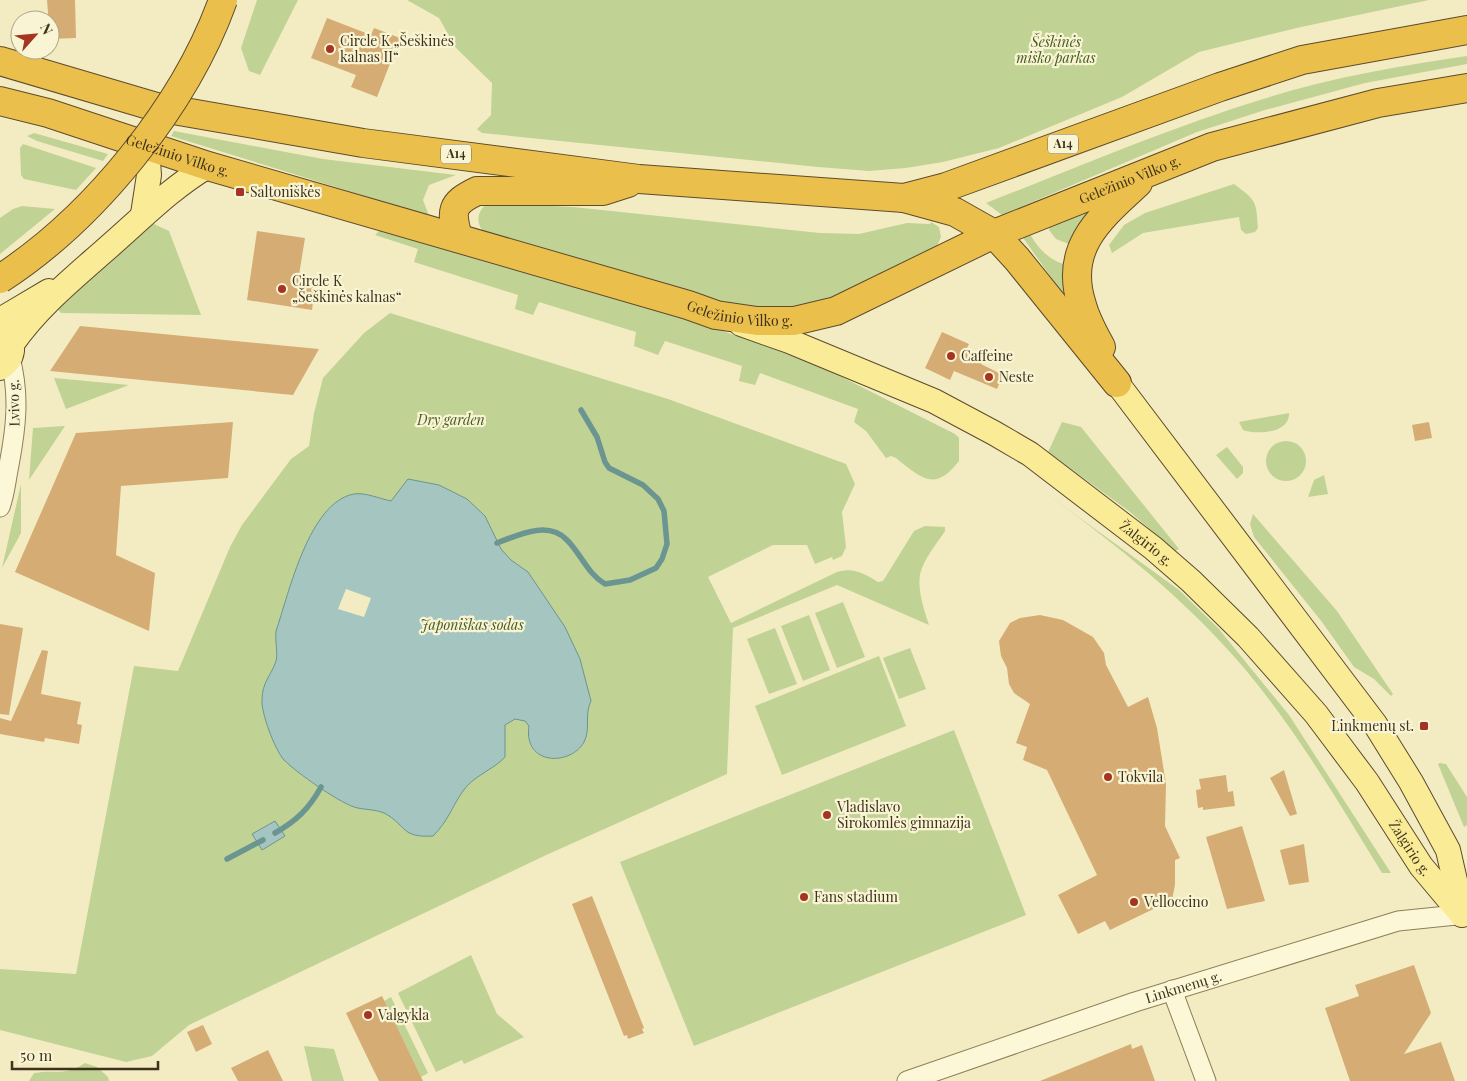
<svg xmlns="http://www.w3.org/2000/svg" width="1467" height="1081" font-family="'Playfair Display',serif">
  <rect width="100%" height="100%" fill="#f3ecc3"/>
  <g fill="#c1d295">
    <polygon points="257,0 298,0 260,75 249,71 241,48"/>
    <polygon points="407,0 1429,0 1301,27 1199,52 1122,97 999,148 943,162 906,168 869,171 818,167 482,133 477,129 491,115 492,83 456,48 439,18"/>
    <path d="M 1467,56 L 1467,64 L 1365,83 L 1265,110 L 1197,132 L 1002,215 L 986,203 C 1078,167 1169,128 1263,99 C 1329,78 1398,66 1467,56 Z"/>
    <polygon points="174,131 323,159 456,175 429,185 423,200 429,216 171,136"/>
    <polygon points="34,133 108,154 103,161 37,141 27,136"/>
    <polygon points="23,144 96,168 76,190 24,179 21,175 20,148"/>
    <path d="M 1234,184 C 1257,201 1256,201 1258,228 L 1255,232 L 1246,234 L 1241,230 L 1239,217 L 1143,233 L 1112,253 L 1109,245 L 1124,225 L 1145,213 Z"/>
    <path d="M 488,203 L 573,207 L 820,233 L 859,234 L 907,223 L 930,224 L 931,222 L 939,227 L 941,237 L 937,246 L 832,303 L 794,309 L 719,304 L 486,235 C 475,224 476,212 488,203 Z"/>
    <polygon points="1098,203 1074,246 1056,239 1049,230 1050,224"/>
    <polygon points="22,206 55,209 0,254 0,218 13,209"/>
    <polygon points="154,224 169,231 201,315 61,313 55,306 144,228"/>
    <path d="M 380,230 L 608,295 L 723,331 L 822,367 L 955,434 L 959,438 L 959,461 C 935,492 922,479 896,458 L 891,456 L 886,458 L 866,431 L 854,422 L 858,409 L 760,373 L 755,385 L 739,381 L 742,366 L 665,341 L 658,355 L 634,346 L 636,332 L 539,302 L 533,315 L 515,309 L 518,295 L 414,262 L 418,249 L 375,235 Z"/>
    <path d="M 1029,232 C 1037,248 1052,264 1071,265 L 1068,301 L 1021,235 Z"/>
    <path d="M 390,313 L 668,399 L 846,464 L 855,484 L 842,512 L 846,547 L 842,556 L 833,560 L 832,557 L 815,564 L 807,545 L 773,545 L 708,577 L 731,623 L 837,572 C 854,567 863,573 878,582 L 883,581 L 914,531 L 925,526 L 945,527 L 945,531 C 938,542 927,555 922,568 C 915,585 924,609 929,625 L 837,585 L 733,628 L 727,774 L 544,856 L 189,1025 L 152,1056 L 126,1062 L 0,1030 L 0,969 L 76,974 L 134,666 L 178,671 L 230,547 L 242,525 L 291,459 L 309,446 L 314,413 L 323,378 L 364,333 Z"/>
    <polygon points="54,378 129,385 66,409"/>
    <path d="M 1289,413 C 1290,433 1257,435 1243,430 L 1239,422 Z"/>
    <polygon points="1062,422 1081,427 1179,549 1175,551 1130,512 1048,452"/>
    <polygon points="65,426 29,480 33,428"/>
    <circle cx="1286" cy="461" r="20"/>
    <polygon points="1227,447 1243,467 1243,473 1237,479 1216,455"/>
    <polygon points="1324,475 1328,494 1308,497 1314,480"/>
    <polygon points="21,484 21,533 2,568"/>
    <path d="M 1033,484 L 1179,590 L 1218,628 L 1289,715 L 1391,873 L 1382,873 C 1339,803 1297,731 1244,668 C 1183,596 1109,539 1033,484 Z"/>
    <polygon points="1253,514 1337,611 1393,694 1391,696 1374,679 1354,667 1322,622 1254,537 1250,524"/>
    <polygon points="843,602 865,657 837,668 815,613"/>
    <polygon points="809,615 830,670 803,681 781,626"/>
    <polygon points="775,628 797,684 769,694 747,639"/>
    <polygon points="910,648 926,689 899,699 883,658"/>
    <polygon points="879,656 906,726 782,775 755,706"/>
    <polygon points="954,730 1026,915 694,1046 620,862"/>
    <polygon points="1440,763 1446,764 1467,797 1467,825 1464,827 1438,764"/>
    <polygon points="471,955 497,1014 524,1037 464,1064 462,1060 436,1072 398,993"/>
    <polygon points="391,997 428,1073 421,1077 384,1001"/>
    <polygon points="304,1046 334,1049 344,1081 312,1081"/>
    <path d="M 85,1063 L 97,1067 L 108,1077 L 109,1081 L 29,1081 L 34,1073 C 57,1069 63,1077 85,1063 Z"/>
  </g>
  <g fill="#a5c5c1" stroke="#6b9591">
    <path d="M 408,479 L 439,485 L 467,499 L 485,516 L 501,549 L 511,560 L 528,572 L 565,627 L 580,659 L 591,701 C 584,715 591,729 584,742 C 571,766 523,766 529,726 L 525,721 L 515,719 L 505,725 L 505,757 C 493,770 473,776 463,791 C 451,808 449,820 433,836 C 400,838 407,825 384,813 C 375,809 363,810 354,807 C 337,801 297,773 284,760 C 275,750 261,713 262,700 C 262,682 271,676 276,661 C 278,654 275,641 276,631 C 289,593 309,502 354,494 C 364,492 381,499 391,501 Z"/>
    <polygon points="275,821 285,836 262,850 252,834"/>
  </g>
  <polygon fill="#f3ecc3" points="346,589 371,598 364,617 338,609"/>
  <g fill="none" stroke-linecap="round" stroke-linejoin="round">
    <g stroke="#6b9591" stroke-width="5.5">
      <path d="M 497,543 C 518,535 548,520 567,540 C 581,554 587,573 605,584 L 630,580 L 656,568 L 662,559 L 667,544 L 664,511 L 658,499 L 643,485 L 609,468 L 605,462 L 597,437 L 581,410"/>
      <path d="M 275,833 C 296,821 309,809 321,787"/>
      <polyline points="227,859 263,840"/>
    </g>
  </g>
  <g fill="#d5ac74">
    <polygon points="47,0 75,0 76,38 50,39"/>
    <polygon points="327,18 371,35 374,28 400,38 377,97 351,87 356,75 311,58"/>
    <polygon points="257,231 305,238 299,275 316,277 312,310 247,300"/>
    <polygon points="80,326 319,349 293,395 50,371"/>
    <polygon points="942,332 969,344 965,352 983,360 981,364 1003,375 997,389 954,371 950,380 925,368"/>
    <polygon points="233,422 228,478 121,486 116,555 155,573 149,631 15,572 76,433"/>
    <polygon points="1429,422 1432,438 1415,441 1412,425"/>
    <polygon points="1040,615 1063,620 1093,637 1104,653 1106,665 1128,707 1148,697 1157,728 1166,784 1165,826 1180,858 1175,860 1175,885 1172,900 1110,930 1105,921 1078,934 1058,895 1097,875 1047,770 1023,760 1027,747 1016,743 1030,704 1014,693 1009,684 1007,668 1001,656 999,641 1010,623 1020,618"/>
    <polygon points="0,624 23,628 9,715 0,714"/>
    <polygon points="42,650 48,651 41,694 81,702 77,724 82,725 79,744 45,738 44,742 0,734 0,718 11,721"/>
    <polygon points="1284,770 1297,814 1290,816 1270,778"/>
    <polygon points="1226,775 1228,792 1233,791 1235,806 1203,810 1203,807 1198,808 1196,790 1201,789 1199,779"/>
    <polygon points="1242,826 1265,901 1227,909 1206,837"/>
    <polygon points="1304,844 1309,882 1289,885 1280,850"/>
    <polygon points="592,896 644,1028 642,1029 644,1033 628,1039 627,1035 624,1036 572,904"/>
    <polygon points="1414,965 1431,1013 1404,1054 1441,1042 1455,1081 1350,1081 1325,1008 1359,996 1355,985"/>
    <polygon points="382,996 423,1081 379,1081 372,1067 346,1013"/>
    <polygon points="203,1025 212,1044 196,1052 187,1032"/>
    <polygon points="1131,1044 1132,1049 1142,1045 1155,1081 1040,1081"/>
    <polygon points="268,1050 283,1081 238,1081 231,1068"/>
  </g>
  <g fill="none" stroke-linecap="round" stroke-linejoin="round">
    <g stroke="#8f7e57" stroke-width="21">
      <g id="minor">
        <path d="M 0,507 C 5,494 6,479 9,465 C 16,428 20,395 10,358"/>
        <polyline points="1172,990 1206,1081"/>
        <path id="s1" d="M 907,1081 L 1135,1002 L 1398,921 L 1467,914"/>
      </g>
    </g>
    <g stroke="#5d4b2c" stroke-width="26">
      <g id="major">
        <polyline points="143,214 149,175 147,147"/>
        <polyline points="0,320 49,291"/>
        <path id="s2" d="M 741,324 L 789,341 L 934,401 L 994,433 L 1030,454 L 1153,548 L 1191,581 L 1248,637 L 1316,714 L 1367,782 L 1421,866 L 1462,915"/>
        <path d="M 12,344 C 37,308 71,280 104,251 C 138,222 169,189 208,166"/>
        <path d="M 0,368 C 14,359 16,345 5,332"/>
        <polyline points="1117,383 1375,724 1411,782 1448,850 1462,911"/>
      </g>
    </g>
    <g stroke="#5d4b2c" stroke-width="30">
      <g id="highway">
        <polyline points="0,61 156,107 363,143 639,179 904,198 946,187 1220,87 1302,60 1467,30"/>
        <path id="s3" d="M 0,101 L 48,113 L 208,166 L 688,305 L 716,315 L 757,321 L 794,321 L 836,311 L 994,234 L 1212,147 L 1378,103 L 1467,88"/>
        <polyline points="904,198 955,212 994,234 1017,259 1117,383"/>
        <path d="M 458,238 C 451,211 450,204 477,191 L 603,191 L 628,183"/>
        <path d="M 1101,347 C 1094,334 1086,320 1082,305 C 1063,248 1100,218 1138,183"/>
      </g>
    </g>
    <use href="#minor" stroke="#fcf7d7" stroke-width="19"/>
    <use href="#major" stroke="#faeb97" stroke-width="24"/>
    <use href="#highway" stroke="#ebbf4b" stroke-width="28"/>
    <g stroke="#5d4b2c" stroke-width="30" stroke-linecap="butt">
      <path id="highway-bridge" d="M 0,279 C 94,218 185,106 223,0"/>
    </g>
    <use href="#highway-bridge" stroke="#ebbf4b" stroke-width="28"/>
  </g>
  <g fill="#a53520" stroke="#f9f4d3" stroke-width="2">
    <circle cx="330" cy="49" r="5"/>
    <rect x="235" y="187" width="10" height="10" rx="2.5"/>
    <circle cx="282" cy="289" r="5"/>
    <circle cx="951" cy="356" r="5"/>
    <circle cx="989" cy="377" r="5"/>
    <rect x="1419" y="721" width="10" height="10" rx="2.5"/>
    <circle cx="1108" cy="777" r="5"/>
    <circle cx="827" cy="815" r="5"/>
    <circle cx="804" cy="897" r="5"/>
    <circle cx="1134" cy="902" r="5"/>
    <circle cx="368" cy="1015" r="5"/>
  </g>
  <g text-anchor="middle" stroke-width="4.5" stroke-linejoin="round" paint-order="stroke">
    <g fill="#f9f4d3" stroke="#766c54" stroke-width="1">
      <rect x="1048" y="134.5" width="30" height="19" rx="4"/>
      <rect x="441" y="144.5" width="30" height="19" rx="4"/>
    </g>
    <g font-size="12" font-weight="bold" fill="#3e321d">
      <text x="1063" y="148">A14</text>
      <text x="456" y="158">A14</text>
    </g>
    <g font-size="14" fill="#3e321d" stroke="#f9f4d3" text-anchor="start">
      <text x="340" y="46">Circle K „Šeškinės<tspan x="340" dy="16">kalnas II“</tspan></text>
      <text x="250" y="197">Saltoniškės</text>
      <text x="292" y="286">Circle K<tspan x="292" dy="16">„Šeškinės kalnas“</tspan></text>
      <text x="961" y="361">Caffeine</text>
      <text x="999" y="382">Neste</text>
      <text x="1414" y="731" text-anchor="end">Linkmenų st.</text>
      <text x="1118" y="782">Tokvila</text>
      <text x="837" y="812">Vladislavo<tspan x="837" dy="16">Sirokomlės gimnazija</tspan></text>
      <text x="814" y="902">Fans stadium</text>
      <text x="1144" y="907">Velloccino</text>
      <text x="378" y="1020">Valgykla</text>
    </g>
    <g font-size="14" font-style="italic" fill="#445c21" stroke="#f9f4d3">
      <text x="1056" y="47">Šeškinės<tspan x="1056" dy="16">miško parkas</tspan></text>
      <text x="451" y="425">Dry garden</text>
      <text x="472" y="630">Japoniškas sodas</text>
    </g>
    <g font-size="14" fill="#3e321d" stroke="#f9f4d3">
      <text dy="5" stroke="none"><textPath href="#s3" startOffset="186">Geležinio Vilko g.</textPath></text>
      <text dy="5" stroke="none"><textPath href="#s3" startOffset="1191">Geležinio Vilko g.</textPath></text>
      <text dy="5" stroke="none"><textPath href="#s3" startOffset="771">Geležinio Vilko g.</textPath></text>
      <text transform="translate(14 403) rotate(-91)" y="5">Lvivo g.</text>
      <text dy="5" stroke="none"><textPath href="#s2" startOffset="464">Žalgirio g.</textPath></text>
      <text dy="5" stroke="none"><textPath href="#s2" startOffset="869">Žalgirio g.</textPath></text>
      <text dy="5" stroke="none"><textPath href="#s1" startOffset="292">Linkmenų g.</textPath></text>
    </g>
  </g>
  <g transform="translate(35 35) rotate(63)"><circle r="24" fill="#f9f4d3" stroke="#aea68a"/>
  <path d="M0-4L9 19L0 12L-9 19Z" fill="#a53520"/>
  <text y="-8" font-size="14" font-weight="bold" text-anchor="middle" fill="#3e321d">N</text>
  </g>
  <path d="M12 1061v8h146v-8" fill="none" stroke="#3e321d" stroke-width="2.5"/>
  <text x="20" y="1061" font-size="15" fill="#3e321d" stroke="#f9f4d3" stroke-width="4" paint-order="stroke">50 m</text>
</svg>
